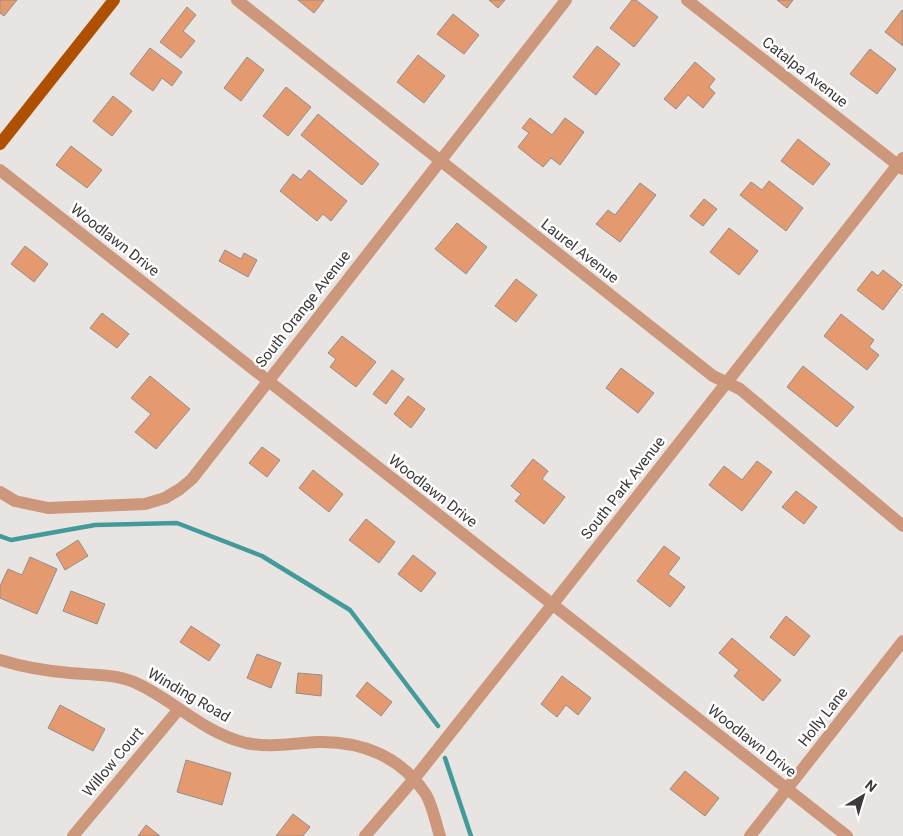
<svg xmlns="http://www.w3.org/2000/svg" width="903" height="836" font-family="Roboto,sans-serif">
  <rect width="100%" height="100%" fill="#e8e4e2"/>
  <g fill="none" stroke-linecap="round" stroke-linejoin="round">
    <g stroke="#439a9a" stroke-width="4.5">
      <polyline points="0,536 11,540 95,525 177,523 262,556 350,610 438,726"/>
      <polyline points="445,758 471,836"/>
    </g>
  </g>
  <g fill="#e5996f" stroke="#928e8d">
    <polygon points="0,0 17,0 4,16 0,13"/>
    <polygon points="298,0 324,0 314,13"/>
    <polygon points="489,0 505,0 498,8"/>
    <polygon points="632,0 636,0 658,17 634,47 610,28"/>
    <polygon points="777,0 793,0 787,8"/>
    <polygon points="187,7 196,15 183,31 195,41 181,58 160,42"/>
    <polygon points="902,10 903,12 903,46 885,32"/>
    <polygon points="453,14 479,35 464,54 437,34"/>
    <polygon points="597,46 620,64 596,95 573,77"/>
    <polygon points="150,48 182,72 172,86 162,78 153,91 130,74"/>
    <polygon points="870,49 896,69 877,94 850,74"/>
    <polygon points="418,55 445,76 424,103 397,82"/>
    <polygon points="247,57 264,70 241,101 224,88"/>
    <polygon points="695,62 715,79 709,87 715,93 703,108 688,95 676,109 664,99"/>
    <polygon points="286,87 311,107 288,136 263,116"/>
    <polygon points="113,96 132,111 112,136 93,121"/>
    <polygon points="318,114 379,164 362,185 301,135"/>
    <polygon points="530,118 552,135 565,118 584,132 560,165 551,158 543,167 518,147 529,133 522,128"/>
    <polygon points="798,139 830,164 813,185 781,161"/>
    <polygon points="71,146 102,170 87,188 56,165"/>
    <polygon points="309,170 347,201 331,221 323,214 317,221 280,191 293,174 301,180"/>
    <polygon points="769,181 803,208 786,231 740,195 751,182 762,190"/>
    <polygon points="640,183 656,195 620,242 596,224 608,210 615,215"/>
    <polygon points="704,199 717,209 703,226 690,216"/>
    <polygon points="457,223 487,247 466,274 435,249"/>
    <polygon points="729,228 758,251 739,275 710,252"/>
    <polygon points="25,246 48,264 34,282 11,264"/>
    <polygon points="225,250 241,259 244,253 257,260 248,277 219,261"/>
    <polygon points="883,270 902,285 883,310 857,290 872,271 878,276"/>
    <polygon points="516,279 537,295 516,322 495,306"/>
    <polygon points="102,313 129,334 117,348 90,328"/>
    <polygon points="841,314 874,340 869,347 879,355 867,370 824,336"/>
    <polygon points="342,336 376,362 356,387 330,367 336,359 328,353"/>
    <polygon points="803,366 854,407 837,427 787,387"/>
    <polygon points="621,368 654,393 638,413 606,388"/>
    <polygon points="392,370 404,379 386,404 373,394"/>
    <polygon points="150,376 190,409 156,449 135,432 151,414 131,398"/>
    <polygon points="408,396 425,409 411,428 394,414"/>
    <polygon points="262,447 280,460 267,477 249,463"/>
    <polygon points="533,459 548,471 542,479 565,497 544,524 515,501 521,494 511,486"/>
    <polygon points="757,461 772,472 742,511 709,485 724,466 742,480"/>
    <polygon points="313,470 343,494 329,512 299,488"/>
    <polygon points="796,491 817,507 804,524 782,507"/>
    <polygon points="366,519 395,542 379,563 349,540"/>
    <polygon points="78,540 88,556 65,570 56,554"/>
    <polygon points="664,546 680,558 668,574 685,587 670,607 637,581"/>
    <polygon points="413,555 436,573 421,592 398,574"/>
    <polygon points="30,557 57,569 37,614 0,598 0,586 8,569 22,575"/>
    <polygon points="71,591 105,604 97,624 63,611"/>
    <polygon points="786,616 810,636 794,656 770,637"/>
    <polygon points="191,626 220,645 209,661 180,642"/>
    <polygon points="732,638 781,680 763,701 734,676 739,670 719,653"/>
    <polygon points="257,654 281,663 271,688 247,678"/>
    <polygon points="298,673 322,675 321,696 296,693"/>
    <polygon points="562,676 591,698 578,715 566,705 557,717 541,704"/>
    <polygon points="367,682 392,702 381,716 356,696"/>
    <polygon points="60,705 105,729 93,751 48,728"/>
    <polygon points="186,760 231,773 222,805 177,792"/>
    <polygon points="685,771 719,798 705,816 670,789"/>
    <polygon points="293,814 310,827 303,836 276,836"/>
    <polygon points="146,825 160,836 138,836"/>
  </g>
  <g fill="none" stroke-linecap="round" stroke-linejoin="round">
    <g stroke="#cc977a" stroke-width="12">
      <polyline points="237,0 713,376 740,389 903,526"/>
      <polyline points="687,0 903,169"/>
      <polyline points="0,170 847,836"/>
      <polyline points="0,492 15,501 48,508 145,504 165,498 180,489 192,479 566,0"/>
      <path d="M 0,660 C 23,667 46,671 70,673 C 92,675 114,674 134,682 C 173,699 203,733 246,743 C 271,748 294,743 318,742 C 361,741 400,756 425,793 C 432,803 436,824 440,836"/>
      <polyline points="73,836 179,709"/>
      <polyline points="365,836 414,779 552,605 903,158"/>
      <polyline points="750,836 903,641"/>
    </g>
    <polyline stroke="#ae5000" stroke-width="12" points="0,144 114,0"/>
  </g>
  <g text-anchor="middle" stroke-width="5" stroke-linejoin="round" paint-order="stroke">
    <g font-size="15" fill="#3c3a3a" stroke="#fff">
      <text transform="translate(805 72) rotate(38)" y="5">Catalpa Avenue</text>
      <text transform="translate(115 240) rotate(38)" y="5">Woodlawn Drive</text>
      <text transform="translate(580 251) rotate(38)" y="5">Laurel Avenue</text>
      <text transform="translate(303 309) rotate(-52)" y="5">South Orange Avenue</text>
      <text transform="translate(623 488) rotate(-52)" y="5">South Park Avenue</text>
      <text transform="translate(433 491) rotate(38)" y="5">Woodlawn Drive</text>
      <text transform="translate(189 695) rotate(30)" y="5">Winding Road</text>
      <text transform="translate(823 717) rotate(-52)" y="5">Holly Lane</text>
      <text transform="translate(752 741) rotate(38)" y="5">Woodlawn Drive</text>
      <text transform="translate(113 762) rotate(-50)" y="5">Willow Court</text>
    </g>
  </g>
  <g transform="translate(863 796) rotate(38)" stroke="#ffffff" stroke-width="4" paint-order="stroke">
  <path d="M0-4L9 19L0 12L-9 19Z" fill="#3c3a3a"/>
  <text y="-8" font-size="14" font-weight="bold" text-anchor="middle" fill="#3c3a3a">N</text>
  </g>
</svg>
